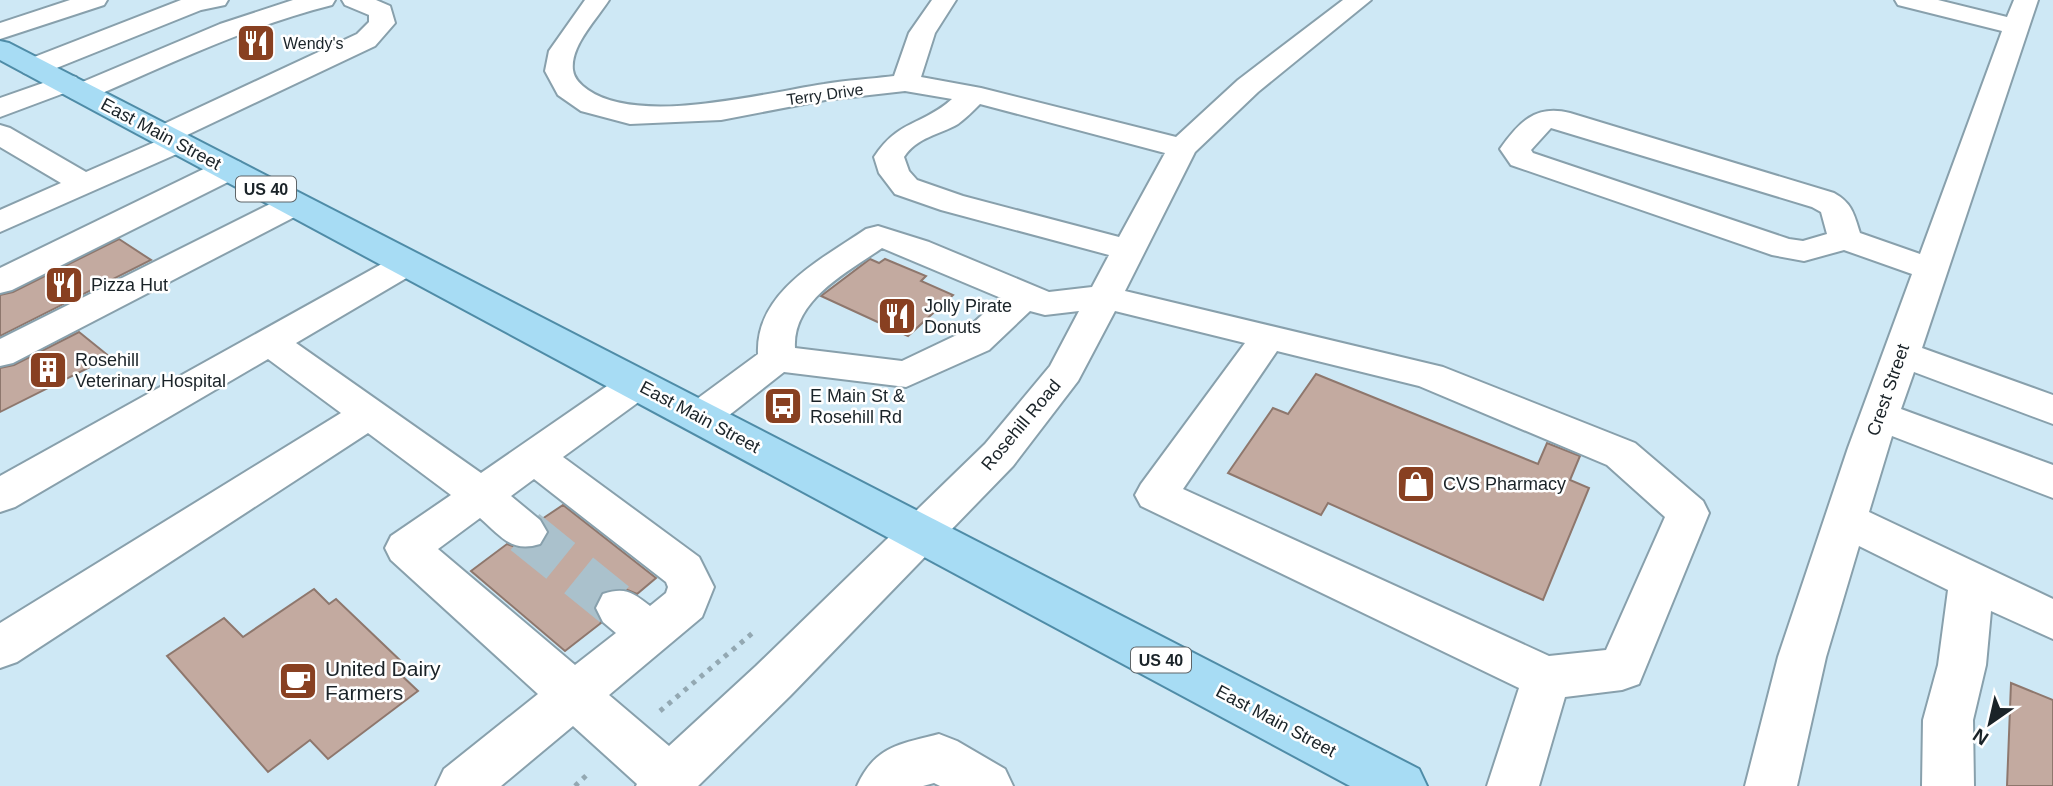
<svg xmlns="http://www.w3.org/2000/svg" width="2053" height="786" font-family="Arial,sans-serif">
  <rect width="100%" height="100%" fill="#cee8f5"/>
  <g fill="#c3aaa0" stroke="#8e776d" stroke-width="2">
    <polygon points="119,239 151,260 0,336 0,295 13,292"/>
    <polygon points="870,259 879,263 885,259 926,276 921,281 953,295 908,336 821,296"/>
    <polygon points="79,332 110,357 0,412 0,368 14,365"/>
    <polygon points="1316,374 1538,464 1547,443 1580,456 1570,480 1589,488 1543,600 1328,503 1321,515 1228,473 1273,408 1288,414"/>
    <polygon points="563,505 656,578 637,594 623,588 602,591 594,607 601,623 565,651 471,571 507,544 521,549 541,547 549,533 542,519"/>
    <polygon points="314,589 329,604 336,599 406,666 398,672 418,691 328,759 310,740 268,772 167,656 224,618 243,637"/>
    <polygon points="2011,683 2053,700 2053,786 2007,786"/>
  </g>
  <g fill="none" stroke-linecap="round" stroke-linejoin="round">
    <polyline stroke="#aac1cc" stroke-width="46" stroke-dasharray="46 23" stroke-linecap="butt" points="525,532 619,608"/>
    <g stroke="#88a0ac" stroke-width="4">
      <g id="minor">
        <polygon points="70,0 107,0 104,5 0,39 0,23"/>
        <polygon points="181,0 228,0 225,5 201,10 44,73 34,75 24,73 20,67 24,61"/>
        <path d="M 293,0 L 335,0 L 332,5 C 248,26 170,64 91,98 L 81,100 L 71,98 L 67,92 L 0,117 L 0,98 L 66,75 L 76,77 L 80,83 L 220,24 Z"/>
        <polygon points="342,0 376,0 390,6 395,23 375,46 185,136 192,143 188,149 0,232 0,210 61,183 0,147 0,125 10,128 86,172 155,142 148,135 153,129 357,34 369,22 369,15 345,5"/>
        <path d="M 585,0 L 609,0 C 597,19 570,46 573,70 C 574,79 581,85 588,90 C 640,126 764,93 824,84 C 847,80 871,79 894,76 L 909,33 L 932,0 L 956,0 L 935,33 L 921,77 L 981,88 L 1176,137 L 1238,80 L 1343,0 L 1371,0 L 1258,92 L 1195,152 L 1125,291 L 1443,367 L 1635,443 L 1703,501 L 1709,513 L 1639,684 L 1622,690 L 1565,697 L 1539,786 L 1487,786 L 1519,688 L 1141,506 L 1135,495 L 1141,484 L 1245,343 L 1115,311 L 1078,381 L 1013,466 L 790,696 L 698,786 L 636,786 L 637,784 L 573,726 L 501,786 L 436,786 L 444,769 L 538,694 L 391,560 L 385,548 L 391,536 L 451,495 L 368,433 L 17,662 L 0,668 L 0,623 L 341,413 L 268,359 L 15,507 L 0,512 L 0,476 L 396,256 L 408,253 L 420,256 L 425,263 L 420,270 L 296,343 L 481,473 L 623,375 L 637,371 L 651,375 L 656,384 L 651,393 L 563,457 L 699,557 L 714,587 L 702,617 L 609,695 L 669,746 L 756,666 L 985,444 L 1050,366 L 1079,311 L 1045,315 L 1030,311 L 989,350 L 906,387 L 784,372 L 714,427 L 700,431 L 686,427 L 680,417 L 686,407 L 758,354 C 755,292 822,259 866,229 L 878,226 L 929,242 L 1049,292 L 1092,287 L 1109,255 L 941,210 L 895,194 L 879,173 L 874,157 C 899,119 922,126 952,99 L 905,91 L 825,100 L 721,120 L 630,124 L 581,111 L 558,95 L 545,71 L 549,51 ZM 980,104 L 1165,153 L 1119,237 L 963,196 L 917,180 L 909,171 L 904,157 C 917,137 939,135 958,124 C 966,118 973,111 980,104 ZM 882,248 L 1001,298 L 963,332 L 902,361 L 795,348 C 792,300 848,272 882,248 ZM 1277,351 L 1419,386 L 1607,465 L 1665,517 L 1606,650 L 1549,656 L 1183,489 ZM 534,479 L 666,582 L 668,587 L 666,593 L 650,606 C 632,592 625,587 603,594 L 596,608 L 603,622 L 616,633 L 575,665 L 438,549 L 480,518 C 501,536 511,553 540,544 L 547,532 L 540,520 L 511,496 Z"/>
        <path d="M 1895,0 L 1938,0 L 2007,17 L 2014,0 L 2038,0 L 1922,348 L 2053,395 L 2053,424 L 1914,372 L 1901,409 L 2053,465 L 2053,498 L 1892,436 L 1869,512 L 2053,599 L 2053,639 L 1991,611 L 1986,665 L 1973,720 L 1974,786 L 1922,786 L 1923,720 L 1938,665 L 1948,590 L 1859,546 L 1826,657 L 1797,786 L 1745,786 L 1778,657 L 1848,448 L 1912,274 L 1844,250 L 1804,261 L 1772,255 L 1511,165 L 1500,149 C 1519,122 1536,104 1570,113 L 1834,193 C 1852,203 1854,214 1860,233 L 1920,254 L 2002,31 L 1898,5 ZM 1551,128 L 1812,207 L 1821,212 L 1827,234 L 1803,241 L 1789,239 L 1533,153 L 1531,150 Z"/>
        <polygon points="229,160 240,162 244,169 240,176 12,290 0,293 0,268 218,162"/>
        <polygon points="295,194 306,197 311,204 306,211 13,363 0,366 0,339 284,197"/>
        <path d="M 939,734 L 957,741 L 1005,769 L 1013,786 L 940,786 L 934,783 L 923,786 L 857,786 C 875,746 900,744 939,734 Z"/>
      </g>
    </g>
    <g stroke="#4f8ca7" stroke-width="4">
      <polygon id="major" points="0,41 9,43 1419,769 1427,786 1350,786 0,60"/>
    </g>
    <g stroke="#93a8b2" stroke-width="5" stroke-dasharray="4.5 6" stroke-linecap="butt">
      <polyline points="660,711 755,631"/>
      <polyline points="575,786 590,772"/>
    </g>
    <use href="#minor" fill="#fff" fill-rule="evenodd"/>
    <use href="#major" fill="#a7dcf4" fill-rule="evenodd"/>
  </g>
  <defs>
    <g id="restaurant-square" transform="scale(2.0125)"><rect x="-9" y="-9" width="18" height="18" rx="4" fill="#884021" stroke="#fff"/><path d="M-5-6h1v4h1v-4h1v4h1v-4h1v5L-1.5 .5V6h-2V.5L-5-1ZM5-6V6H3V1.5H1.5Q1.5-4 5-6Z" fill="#fff"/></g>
    <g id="building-square" transform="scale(2.0125)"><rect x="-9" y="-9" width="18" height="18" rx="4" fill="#884021" stroke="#fff"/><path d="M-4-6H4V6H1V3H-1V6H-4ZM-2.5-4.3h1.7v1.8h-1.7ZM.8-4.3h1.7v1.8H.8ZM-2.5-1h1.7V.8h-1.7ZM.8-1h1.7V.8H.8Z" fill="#fff"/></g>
    <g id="bus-square" transform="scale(2.0125)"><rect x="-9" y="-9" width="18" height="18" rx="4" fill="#884021" stroke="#fff"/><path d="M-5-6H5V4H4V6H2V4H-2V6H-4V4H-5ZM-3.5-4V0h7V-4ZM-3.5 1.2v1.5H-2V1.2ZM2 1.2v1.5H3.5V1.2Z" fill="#fff"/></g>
    <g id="shop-square" transform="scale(2.0125)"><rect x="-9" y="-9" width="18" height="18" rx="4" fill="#884021" stroke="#fff"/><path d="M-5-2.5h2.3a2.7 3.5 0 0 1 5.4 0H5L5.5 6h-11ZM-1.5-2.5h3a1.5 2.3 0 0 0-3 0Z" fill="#fff"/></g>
    <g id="cafe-square" transform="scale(2.0125)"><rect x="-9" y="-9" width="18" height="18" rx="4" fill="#884021" stroke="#fff"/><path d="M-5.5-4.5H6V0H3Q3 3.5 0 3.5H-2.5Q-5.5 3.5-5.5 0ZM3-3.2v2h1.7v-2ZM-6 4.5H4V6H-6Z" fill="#fff"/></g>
  </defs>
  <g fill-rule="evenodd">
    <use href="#restaurant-square" x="256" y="43"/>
    <use href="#restaurant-square" x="64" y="285"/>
    <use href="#restaurant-square" x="897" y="316"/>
    <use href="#building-square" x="48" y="370"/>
    <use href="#bus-square" x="783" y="406"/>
    <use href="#shop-square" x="1416" y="484"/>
    <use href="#cafe-square" x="298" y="681"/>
  </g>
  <g text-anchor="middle" stroke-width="5" stroke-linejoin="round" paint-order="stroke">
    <g font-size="16" fill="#1a2328" stroke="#fff" text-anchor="start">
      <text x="283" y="49">Wendy's</text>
    </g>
    <g font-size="16" fill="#1a2328" stroke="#fff">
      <text transform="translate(825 94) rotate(-8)" y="6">Terry Drive</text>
    </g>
    <g fill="#fff" stroke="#5f6568" stroke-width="2">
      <rect x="236" y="176.5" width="60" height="25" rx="5"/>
      <rect x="1131" y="647.5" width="60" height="25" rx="5"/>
    </g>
    <g font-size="16" font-weight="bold" fill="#1a2328">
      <text x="266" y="195">US 40</text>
      <text x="1161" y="666">US 40</text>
    </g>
    <g font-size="18" fill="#1a2328" stroke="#fff">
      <text transform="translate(161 134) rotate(28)" y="6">East Main Street</text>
      <text transform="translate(1888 390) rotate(-71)" y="6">Crest Street</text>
      <text transform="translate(700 417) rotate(28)" y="6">East Main Street</text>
      <text transform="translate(1021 425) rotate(-50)" y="6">Rosehill Road</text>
      <text transform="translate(1276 721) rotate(28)" y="6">East Main Street</text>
    </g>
    <g font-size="18" fill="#1a2328" stroke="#fff" text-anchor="start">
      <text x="91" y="291">Pizza Hut</text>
      <text x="924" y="312">Jolly Pirate<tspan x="924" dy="21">Donuts</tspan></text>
      <text x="75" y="366">Rosehill<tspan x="75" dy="21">Veterinary Hospital</tspan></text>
      <text x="810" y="402">E Main St &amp;<tspan x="810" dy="21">Rosehill Rd</tspan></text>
      <text x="1443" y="490">CVS Pharmacy</text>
    </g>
    <g font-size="21" fill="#1a2328" stroke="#fff" text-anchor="start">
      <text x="325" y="676">United Dairy<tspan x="325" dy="24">Farmers</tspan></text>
    </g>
  </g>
  <g transform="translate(1990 723) rotate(214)" stroke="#ffffff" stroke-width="5" paint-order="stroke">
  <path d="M0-5L12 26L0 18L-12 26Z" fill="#1a2328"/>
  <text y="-10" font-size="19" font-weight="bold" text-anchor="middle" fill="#1a2328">N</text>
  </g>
</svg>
